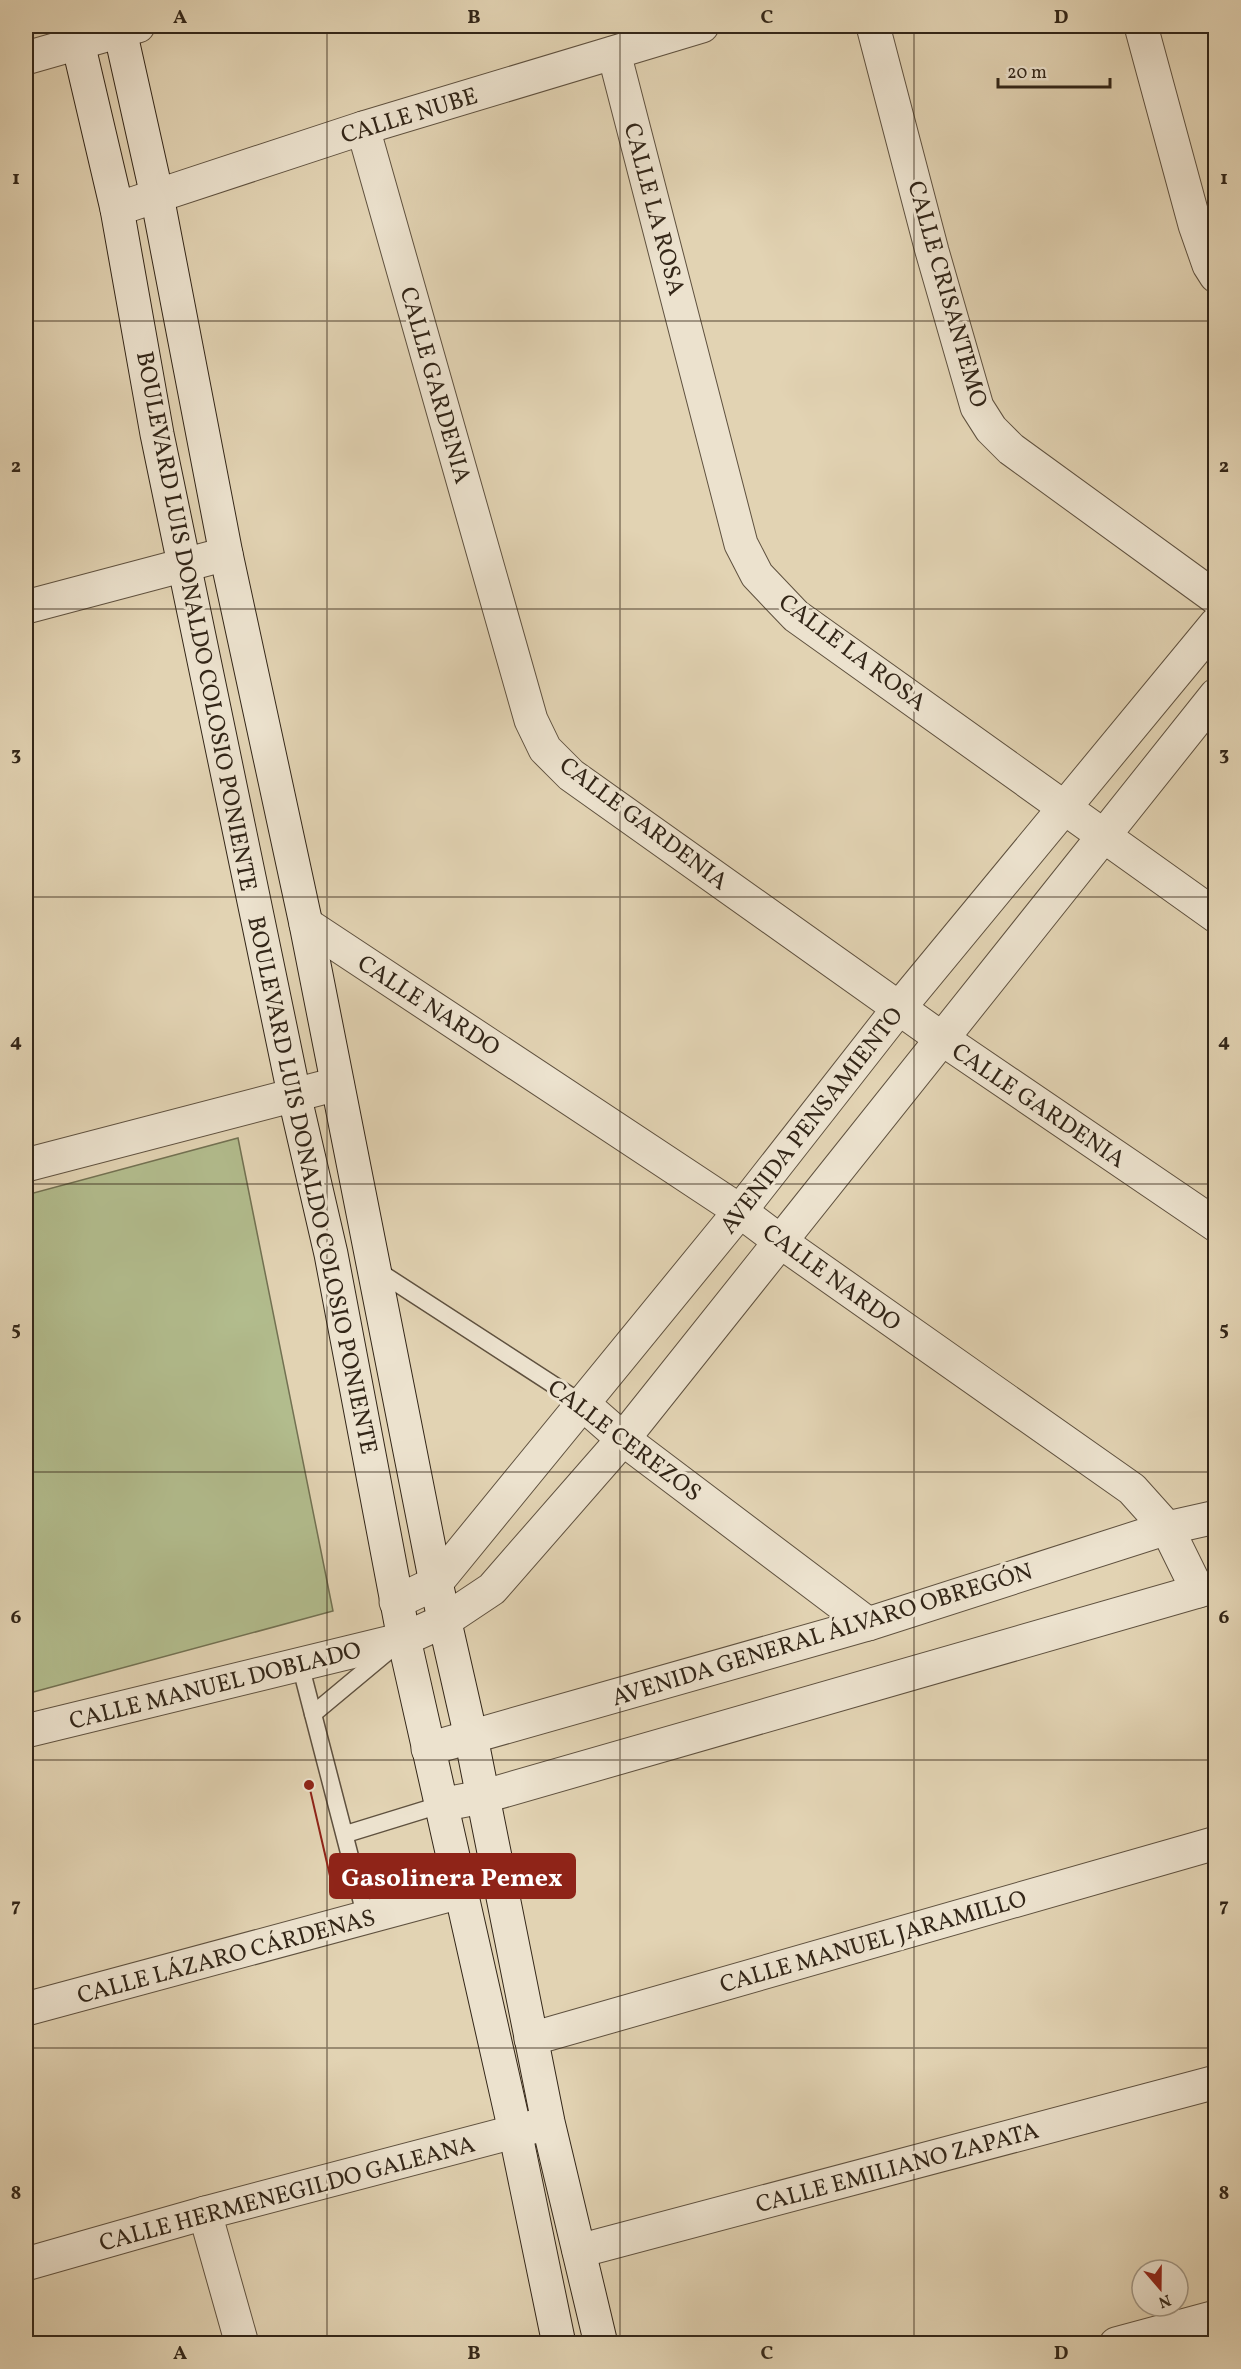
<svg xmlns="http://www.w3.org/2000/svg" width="1241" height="2369" font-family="Vollkorn,serif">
  <rect width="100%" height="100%" fill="#e2d3b3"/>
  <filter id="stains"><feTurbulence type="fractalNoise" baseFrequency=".00333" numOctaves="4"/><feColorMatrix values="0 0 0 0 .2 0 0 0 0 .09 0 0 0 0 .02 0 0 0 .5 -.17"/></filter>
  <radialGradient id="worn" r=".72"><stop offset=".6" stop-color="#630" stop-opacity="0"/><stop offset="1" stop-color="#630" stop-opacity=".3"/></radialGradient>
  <polygon fill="#b2bc8d" stroke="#727152" stroke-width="1.5" points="238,1138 333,1611 26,1694 26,1195"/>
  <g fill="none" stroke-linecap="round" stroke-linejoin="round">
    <g stroke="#5f513f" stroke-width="19">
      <g id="lane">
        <polyline points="375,1269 583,1404"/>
        <polyline points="300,1664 366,1918"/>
        <polyline points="313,1714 391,1649"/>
        <polyline points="346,1834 440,1805"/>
      </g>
    </g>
    <g stroke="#5f513f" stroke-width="35">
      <g id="street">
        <polyline points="873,26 932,251 977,407 991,429 1011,449 1216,598"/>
        <polyline points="1141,26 1195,225 1209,265 1216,276"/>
        <polyline points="614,53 741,544 757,575 796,616 1216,916"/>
        <polyline points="26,58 138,26"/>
        <polyline points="363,128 531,720 545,749 571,775 941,1038 1216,1225"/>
        <polyline points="117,209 363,128 702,26"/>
        <polyline points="26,607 226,554"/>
        <polyline points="306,924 740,1211 781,1242 1132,1489 1167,1528 1198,1591"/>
        <polyline points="26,1165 337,1084"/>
        <polyline points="583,1404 623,1439 868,1624"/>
        <polyline points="396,1602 436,1583 740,1211 899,1008 1216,624"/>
        <polyline points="26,1731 404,1639 444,1621 492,1589 623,1439 1216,695"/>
        <polyline points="428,1749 868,1624 1167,1528 1216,1517"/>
        <polyline points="440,1805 482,1797 1216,1586"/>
        <polyline points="26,2009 460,1892"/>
        <polyline points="531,2039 1216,1843"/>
        <polyline points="205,2213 242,2344"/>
        <polyline points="579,2251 1216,2082"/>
        <polyline points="26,2264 205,2213 544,2124"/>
        <polyline points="1116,2344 1216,2317"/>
      </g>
    </g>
    <g stroke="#332618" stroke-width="35">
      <g id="secondary">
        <polyline points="74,26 117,209 157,434 294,1094 331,1254 404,1639 515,2131 559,2344"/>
        <polyline points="119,26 157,196 226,554 306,924 436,1583 471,1737 548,2122 601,2344"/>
      </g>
    </g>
    <use href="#lane" stroke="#ece2ce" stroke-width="16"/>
    <use href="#street" stroke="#ece2ce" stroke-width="33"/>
    <use href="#secondary" stroke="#ece2ce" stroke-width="33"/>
  </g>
  <path fill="none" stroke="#332618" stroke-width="1.5" stroke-opacity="0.55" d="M 327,26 L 327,2344M 620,26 L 620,2344M 914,26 L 914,2344M 26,321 L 1216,321M 26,609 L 1216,609M 26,897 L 1216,897M 26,1184 L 1216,1184M 26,1472 L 1216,1472M 26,1760 L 1216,1760M 26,2048 L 1216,2048"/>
  <g text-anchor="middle" stroke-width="6" stroke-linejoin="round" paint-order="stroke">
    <g font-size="24" fill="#332618" stroke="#ece2ce">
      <text transform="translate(409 115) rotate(-17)" y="8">CALLE NUBE</text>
      <text transform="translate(655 209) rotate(75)" y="8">CALLE LA ROSA</text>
      <text transform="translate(948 294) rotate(74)" y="8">CALLE CRISANTEMO</text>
      <text transform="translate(436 385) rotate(74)" y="8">CALLE GARDENIA</text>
      <text transform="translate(197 621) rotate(79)" y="8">BOULEVARD LUIS DONALDO COLOSIO PONIENTE</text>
      <text transform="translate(853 652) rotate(37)" y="8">CALLE LA ROSA</text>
      <text transform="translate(644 823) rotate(37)" y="8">CALLE GARDENIA</text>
      <text transform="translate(429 1005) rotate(33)" y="8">CALLE NARDO</text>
      <text transform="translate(1039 1105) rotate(34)" y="8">CALLE GARDENIA</text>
      <text transform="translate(811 1120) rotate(-52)" y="8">AVENIDA PENSAMIENTO</text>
      <text transform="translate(313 1185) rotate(78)" y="8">BOULEVARD LUIS DONALDO COLOSIO PONIENTE</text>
      <text transform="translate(832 1277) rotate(36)" y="8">CALLE NARDO</text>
      <text transform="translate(625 1440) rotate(37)" y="8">CALLE CEREZOS</text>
      <text transform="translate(822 1634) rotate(-17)" y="8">AVENIDA GENERAL ÁLVARO OBREGÓN</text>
      <text transform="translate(215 1685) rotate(-14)" y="8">CALLE MANUEL DOBLADO</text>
      <text transform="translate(873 1941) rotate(-16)" y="8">CALLE MANUEL JARAMILLO</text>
      <text transform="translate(226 1956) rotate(-15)" y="8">CALLE LÁZARO CÁRDENAS</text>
      <text transform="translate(897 2167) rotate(-15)" y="8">CALLE EMILIANO ZAPATA</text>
      <text transform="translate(287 2193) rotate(-15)" y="8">CALLE HERMENEGILDO GALEANA</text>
    </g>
  </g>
  <path fill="none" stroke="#8f2418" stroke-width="2" d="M309 1785L330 1876"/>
  <circle fill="#8f2418" stroke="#ece2ce" stroke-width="2" cx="309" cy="1785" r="6"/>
  <rect fill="#8f2418" stroke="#8f2418" stroke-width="2" x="330" y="1854" width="245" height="44" rx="6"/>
  <g font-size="26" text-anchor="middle" font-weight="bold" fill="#fff">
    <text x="452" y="1886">Gasolinera Pemex</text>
  </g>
  <rect width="1241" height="2369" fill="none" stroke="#e2d3b3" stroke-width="66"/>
  <g transform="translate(1160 2288) rotate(160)"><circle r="28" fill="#ece2ce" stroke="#a29785" stroke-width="1.5"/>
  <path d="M0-4.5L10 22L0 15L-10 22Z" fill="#8f2418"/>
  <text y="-9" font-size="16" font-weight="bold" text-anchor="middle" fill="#332618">N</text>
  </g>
  <path d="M998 78v9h112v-9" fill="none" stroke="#332618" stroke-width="3"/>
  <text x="1007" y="78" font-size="18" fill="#332618" stroke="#ece2ce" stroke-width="4.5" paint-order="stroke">20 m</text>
  <rect x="33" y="33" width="1175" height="2303" fill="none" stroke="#332618" stroke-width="2"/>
  <g font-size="20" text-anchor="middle" font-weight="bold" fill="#332618">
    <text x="180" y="23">A</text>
    <text x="474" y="23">B</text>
    <text x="767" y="23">C</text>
    <text x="1061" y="23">D</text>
    <text x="16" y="184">1</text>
    <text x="1224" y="184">1</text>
    <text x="16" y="472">2</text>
    <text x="1224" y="472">2</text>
    <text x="16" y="760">3</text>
    <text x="1224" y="760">3</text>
    <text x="16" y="1047">4</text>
    <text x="1224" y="1047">4</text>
    <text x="16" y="1335">5</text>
    <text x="1224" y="1335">5</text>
    <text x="16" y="1623">6</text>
    <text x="1224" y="1623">6</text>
    <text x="16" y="1911">7</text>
    <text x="1224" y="1911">7</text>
    <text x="16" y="2199">8</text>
    <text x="1224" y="2199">8</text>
    <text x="180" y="2359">A</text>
    <text x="474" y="2359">B</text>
    <text x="767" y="2359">C</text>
    <text x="1061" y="2359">D</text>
  </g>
  <rect width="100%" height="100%" filter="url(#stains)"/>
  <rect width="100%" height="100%" fill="url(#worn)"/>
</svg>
